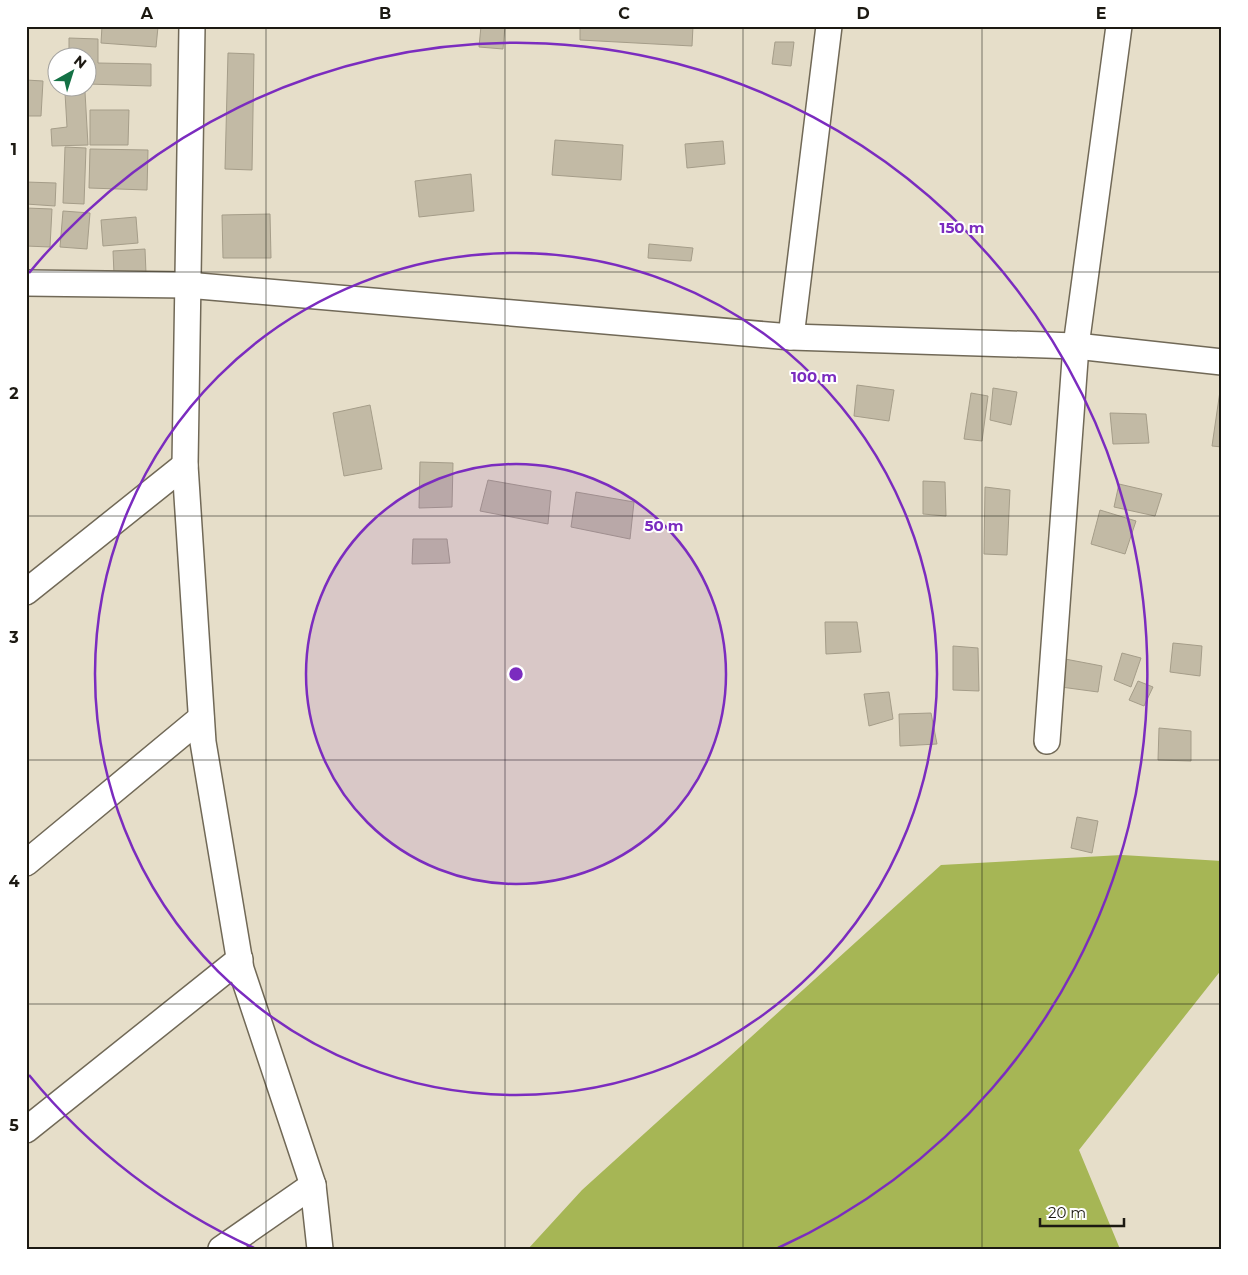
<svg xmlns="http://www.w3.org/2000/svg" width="1248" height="1275" font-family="Montserrat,sans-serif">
  <rect width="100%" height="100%" fill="#e6dec9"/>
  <polygon fill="#a6b655" points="1122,855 1222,861 1222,969 1079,1150 1120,1249 528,1249 582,1190 941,865"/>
  <g fill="#c2baa5" stroke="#a59d89">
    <polygon points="102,26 158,27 156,47 101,43"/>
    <polygon points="481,26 505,26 503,49 479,47"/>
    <polygon points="580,26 693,26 692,46 580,40"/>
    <polygon points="69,38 98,39 98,63 151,64 151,86 88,84 88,58 69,58"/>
    <polygon points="775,42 794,42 791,66 772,64"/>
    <polygon points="228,53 254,54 252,170 225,169"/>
    <polygon points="26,80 43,81 41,116 26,116"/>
    <polygon points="85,92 88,145 52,146 51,129 67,127 65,93"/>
    <polygon points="90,110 129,110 128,145 90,145"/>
    <polygon points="555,140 623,145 621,180 552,175"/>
    <polygon points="723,141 725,164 687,168 685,144"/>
    <polygon points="65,147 86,148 84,204 63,203"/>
    <polygon points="90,149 148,150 147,190 89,188"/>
    <polygon points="471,174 474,211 419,217 415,181"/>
    <polygon points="26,182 56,183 55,206 26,204"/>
    <polygon points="26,208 52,209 50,247 26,246"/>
    <polygon points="63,211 90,213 87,249 60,247"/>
    <polygon points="270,214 271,258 223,258 222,215"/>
    <polygon points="136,217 138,243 103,246 101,220"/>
    <polygon points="649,244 693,248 691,261 648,258"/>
    <polygon points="145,249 146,273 114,274 113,251"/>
    <polygon points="857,385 894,390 889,421 854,416"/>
    <polygon points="993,388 1017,392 1011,425 990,420"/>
    <polygon points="1220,391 1222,391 1222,447 1212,446"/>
    <polygon points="971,393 988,396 982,441 964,439"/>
    <polygon points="370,405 382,469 344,476 333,413"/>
    <polygon points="1110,413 1146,414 1149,443 1113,444"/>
    <polygon points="420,462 453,463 452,507 419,508"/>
    <polygon points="488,480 551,491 548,524 480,511"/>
    <polygon points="923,481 945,482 946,516 923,514"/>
    <polygon points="1119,484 1162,494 1155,516 1114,507"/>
    <polygon points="985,487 1010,490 1007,555 984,554"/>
    <polygon points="576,492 634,502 630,539 571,527"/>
    <polygon points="1100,510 1136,521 1125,554 1091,544"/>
    <polygon points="413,539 447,539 450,563 412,564"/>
    <polygon points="825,622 857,622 861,652 826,654"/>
    <polygon points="1173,643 1202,646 1200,676 1170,672"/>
    <polygon points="953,646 978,648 979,691 953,690"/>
    <polygon points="1122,653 1141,658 1131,687 1114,680"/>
    <polygon points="1065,659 1102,666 1098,692 1061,687"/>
    <polygon points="1138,681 1153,687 1144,706 1129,700"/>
    <polygon points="889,692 893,719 869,726 864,694"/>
    <polygon points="931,713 937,744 900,746 899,714"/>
    <polygon points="1159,728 1191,731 1191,761 1158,760"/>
    <polygon points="1077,817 1098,821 1092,853 1071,848"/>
  </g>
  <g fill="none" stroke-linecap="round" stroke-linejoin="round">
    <g stroke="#716957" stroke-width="28">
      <g id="minor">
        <polyline points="192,26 185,465 203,742 241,969 313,1185 320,1249"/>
        <polyline points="26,283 187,285 791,337 1076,346 1222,362"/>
        <polyline points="791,337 829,26"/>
        <polyline points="26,592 185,465"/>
        <polyline points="1047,741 1076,346 1119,26"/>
        <polyline points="26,863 201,718"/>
        <polyline points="26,1130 240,959"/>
        <polyline points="221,1249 313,1185"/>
      </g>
    </g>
    <use href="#minor" stroke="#fff" stroke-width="25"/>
  </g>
  <path fill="none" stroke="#1c1912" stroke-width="1" stroke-opacity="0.55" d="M 266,26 L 266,1249M 505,26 L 505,1249M 743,26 L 743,1249M 982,26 L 982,1249M 26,272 L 1222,272M 26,516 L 1222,516M 26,760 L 1222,760M 26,1004 L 1222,1004"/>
  <circle cx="516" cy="674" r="210" fill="#7b2cbf" fill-opacity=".12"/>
  <g fill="none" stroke="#7b2cbf" stroke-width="2.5">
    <circle cx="516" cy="674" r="210"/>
    <circle cx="516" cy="674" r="421"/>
    <path d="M254 1248A631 631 0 0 1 29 1075M29 273A631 631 0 1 1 778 1248"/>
  </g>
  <circle cx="516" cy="674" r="8" fill="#7b2cbf" stroke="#fff" stroke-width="2.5"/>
  <g font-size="15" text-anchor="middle" font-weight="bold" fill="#7b2cbf" stroke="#fff" stroke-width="4" stroke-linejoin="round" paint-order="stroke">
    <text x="962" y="233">150 m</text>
    <text x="814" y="382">100 m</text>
    <text x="664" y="531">50 m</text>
  </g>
  <rect width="1248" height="1275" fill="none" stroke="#ffffff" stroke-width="55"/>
  <g transform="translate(72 72) rotate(39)"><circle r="24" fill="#ffffff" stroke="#a4a3a0"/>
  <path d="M0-4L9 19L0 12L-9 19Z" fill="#147145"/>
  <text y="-8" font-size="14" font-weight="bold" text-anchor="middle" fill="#1c1912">N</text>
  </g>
  <path d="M1040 1218v8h84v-8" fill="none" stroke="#1c1912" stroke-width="2.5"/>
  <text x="1048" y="1218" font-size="15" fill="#1c1912" stroke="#ffffff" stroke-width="4" paint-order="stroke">20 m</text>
  <rect x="28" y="28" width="1192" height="1220" fill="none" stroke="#1c1912" stroke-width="2"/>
  <g font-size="16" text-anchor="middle" font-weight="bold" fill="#1c1912">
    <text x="147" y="19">A</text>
    <text x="385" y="19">B</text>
    <text x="624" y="19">C</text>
    <text x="863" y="19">D</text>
    <text x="1101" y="19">E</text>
    <text x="14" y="155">1</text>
    <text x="14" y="399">2</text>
    <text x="14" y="643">3</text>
    <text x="14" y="887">4</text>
    <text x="14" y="1131">5</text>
  </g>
</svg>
